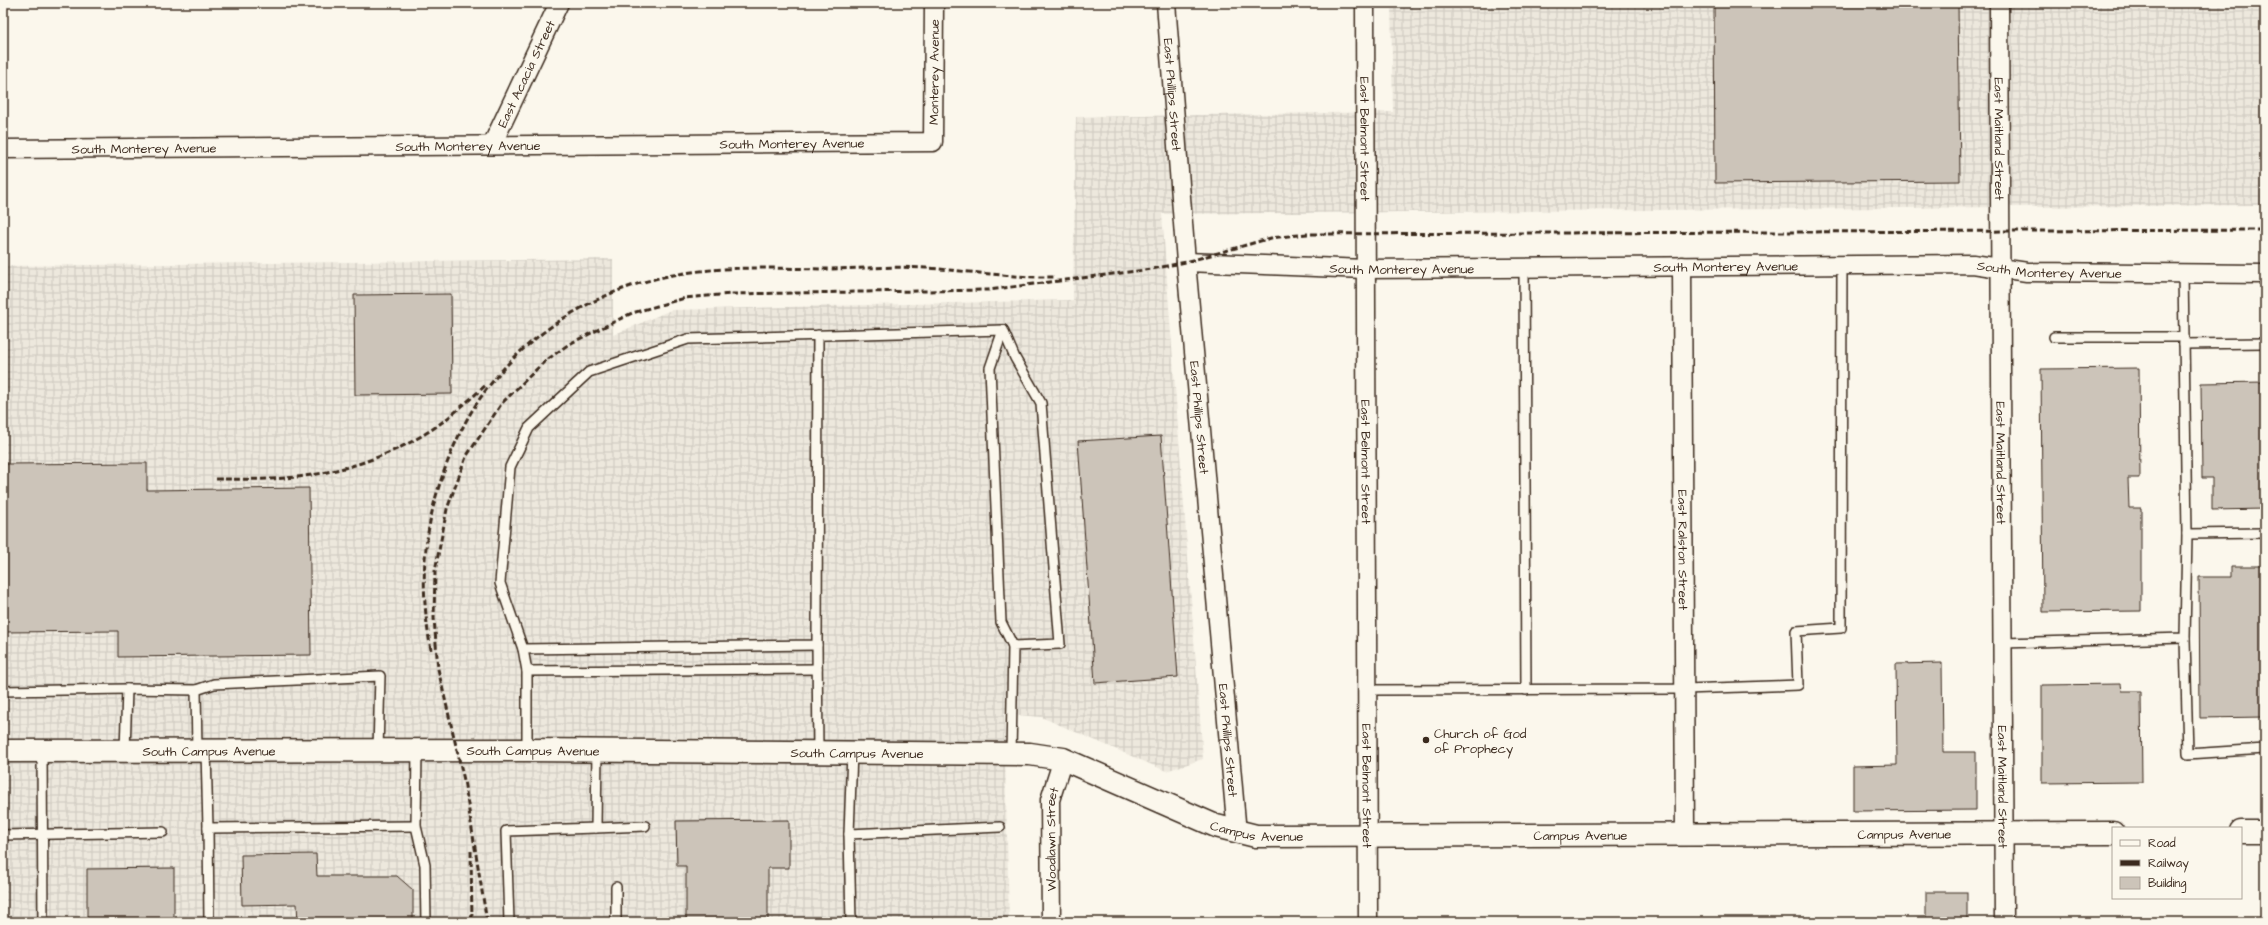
<svg xmlns="http://www.w3.org/2000/svg" width="2268" height="925" font-family="'Architects Daughter',sans-serif">
  <defs>
    <pattern id="industrial-grid" width="8" height="8" patternUnits="userSpaceOnUse"><rect width="8" height="8" fill="#ede8dd"/><path d="M0 4h8M4 0v8" fill="none" stroke="#ccc7bd"/></pattern>
  </defs>
  <rect width="100%" height="100%" fill="#fbf7ec"/>
  <filter id="ink" filterUnits="userSpaceOnUse"><feTurbulence type="fractalNoise" baseFrequency=".025" numOctaves="2"/><feDisplacementMap in="SourceGraphic" scale="8" xChannelSelector="R" yChannelSelector="G"/><feConvolveMatrix kernelMatrix="1 2 1 2 8 2 1 2 1" color-interpolation-filters="sRGB"/></filter>
  <g filter="url(#ink)">
    <polygon fill="url(#industrial-grid)" points="1391,3 2265,3 2265,205 1162,214 1203,759 1166,771 1041,717 1004,714 1009,922 3,922 3,266 613,259 613,335 671,310 1073,300 1076,117 1393,112"/>
    <g fill="#ccc4b9" stroke="#3b2a1e">
      <polygon points="1714,3 1958,3 1960,181 1715,183"/>
      <polygon points="451,294 452,394 355,395 354,295"/>
      <polygon points="2139,368 2140,478 2128,478 2129,508 2141,508 2141,611 2043,612 2041,369"/>
      <polygon points="2265,382 2265,509 2212,510 2212,478 2202,478 2201,383"/>
      <polygon points="1161,436 1178,677 1095,683 1078,441"/>
      <polygon points="147,463 147,490 309,488 311,655 118,657 118,631 3,632 3,464"/>
      <polygon points="2231,566 2265,566 2265,717 2200,718 2199,577 2231,577"/>
      <polygon points="1942,663 1943,752 1976,752 1976,810 1853,811 1853,766 1897,765 1896,664"/>
      <polygon points="2121,684 2122,691 2141,691 2142,782 2042,783 2042,685"/>
      <polygon points="789,820 789,868 768,868 768,922 686,922 686,866 677,866 676,821"/>
      <polygon points="316,854 317,876 397,876 413,890 413,922 298,922 297,904 242,905 241,855"/>
      <polygon points="174,868 174,922 87,922 87,869"/>
      <rect x="1926" y="892" width="41" height="30"/>
    </g>
    <g fill="none" stroke-linecap="round" stroke-linejoin="round">
      <g stroke="#3b2a1e" stroke-width="12">
        <g id="service">
          <polyline points="1524,267 1526,690"/>
          <polyline points="1003,330 990,368 1001,622 1013,646"/>
          <polyline points="818,335 817,645 523,649 500,583 510,467 529,428 589,372 688,339 1003,330 1015,358 1041,403 1060,644 1013,646 1011,754"/>
          <polyline points="2054,337 2184,337"/>
          <polyline points="2184,344 2265,343"/>
          <polyline points="2187,534 2265,533"/>
          <polyline points="2185,638 2188,754 2265,749"/>
          <polyline points="2002,643 2185,638 2187,534 2183,273"/>
          <polyline points="817,645 818,752"/>
          <polyline points="523,649 527,671"/>
          <polyline points="1367,690 1685,689 1798,685 1796,631 1841,628 1842,265"/>
          <polyline points="3,691 127,689"/>
          <polyline points="417,750 416,826 425,865 426,922"/>
          <polyline points="527,750 527,671 817,669"/>
          <polyline points="597,750 596,828 645,826"/>
          <polyline points="42,751 43,922"/>
          <polyline points="125,751 127,689 196,690"/>
          <polyline points="197,751 196,690 214,684 380,676 378,750"/>
          <polyline points="206,751 208,828"/>
          <polyline points="852,752 849,834 1000,827"/>
          <polyline points="849,834 851,922"/>
          <polyline points="3,835 163,832"/>
          <polyline points="616,887 616,922"/>
          <polyline points="209,922 208,828 416,826"/>
          <polyline points="509,922 506,831 596,828"/>
        </g>
      </g>
      <g stroke="#3b2a1e" stroke-width="21">
        <g id="minor">
          <path id="s1" d="M 1166,3 L 1186,262 L 1237,833"/>
          <path id="s2" d="M 1365,3 L 1368,922"/>
          <path id="s3" d="M 1999,3 L 2004,922"/>
          <path id="s4" d="M 492,145 L 559,3"/>
          <path id="s5" d="M 3,149 L 933,142 L 934,3"/>
          <path id="s6" d="M 1186,262 L 1365,269 L 1973,264 L 2027,272 L 2265,274"/>
          <path id="s7" d="M 1682,266 L 1685,835"/>
          <path id="s8" d="M 1051,922 L 1050,800 L 1063,759"/>
        </g>
      </g>
      <g stroke="#3b2a1e" stroke-width="25">
        <g id="tertiary">
          <path id="s9" d="M 3,751 L 527,750 L 1030,754 L 1063,759 L 1216,826 L 1256,836 L 2113,833"/>
          <polyline points="2241,832 2265,832"/>
        </g>
      </g>
      <use href="#service" stroke="#fbf7ec" stroke-width="9"/>
      <use href="#minor" stroke="#fbf7ec" stroke-width="18"/>
      <use href="#tertiary" stroke="#fbf7ec" stroke-width="22"/>
      <g stroke="#3b2a1e" stroke-width="3" stroke-dasharray="6 3" stroke-linecap="butt">
        <path d="M 216,479 C 239,479 263,480 286,478 C 338,474 394,456 437,426 C 454,414 470,399 486,385"/>
        <path d="M 431,650 C 416,570 426,504 461,431 C 502,347 588,289 679,274 C 725,266 774,268 820,269 C 855,269 891,266 926,268 C 969,271 1011,278 1054,277"/>
        <polyline points="471,851 472,922"/>
        <polyline points="487,922 464,780 438,669 434,618 435,571 447,509 466,457 502,403 544,362 569,344 632,313 685,298 731,294 988,290 1152,269 1186,262 1271,238 1307,234 2265,230"/>
      </g>
    </g>
  </g>
  <circle fill="#3b2a1e" stroke="#fbf7ec" stroke-width="1.5" cx="1426" cy="740" r="4"/>
  <g text-anchor="middle" stroke-width="3.5" stroke-linejoin="round" paint-order="stroke">
    <g font-size="13" fill="#3b2a1e" stroke="#fbf7ec">
      <text dy="5" stroke="none"><textPath href="#s5" startOffset="1000">Monterey Avenue</textPath></text>
      <text dy="5" stroke="none"><textPath href="#s4" startOffset="79">East Acacia Street</textPath></text>
      <text dy="5" stroke="none"><textPath href="#s1" startOffset="92">East Phillips Street</textPath></text>
      <text dy="5" stroke="none"><textPath href="#s2" startOffset="136">East Belmont Street</textPath></text>
      <text dy="5" stroke="none"><textPath href="#s3" startOffset="136">East Maitland Street</textPath></text>
      <text dy="5" stroke="none"><textPath href="#s5" startOffset="789">South Monterey Avenue</textPath></text>
      <text dy="5" stroke="none"><textPath href="#s5" startOffset="465">South Monterey Avenue</textPath></text>
      <text dy="5" stroke="none"><textPath href="#s5" startOffset="141">South Monterey Avenue</textPath></text>
      <text dy="5" stroke="none"><textPath href="#s6" startOffset="540">South Monterey Avenue</textPath></text>
      <text dy="5" stroke="none"><textPath href="#s6" startOffset="216">South Monterey Avenue</textPath></text>
      <text dy="5" stroke="none"><textPath href="#s6" startOffset="864">South Monterey Avenue</textPath></text>
      <text dy="5" stroke="none"><textPath href="#s1" startOffset="416">East Phillips Street</textPath></text>
      <text dy="5" stroke="none"><textPath href="#s2" startOffset="459">East Belmont Street</textPath></text>
      <text dy="5" stroke="none"><textPath href="#s3" startOffset="460">East Maitland Street</textPath></text>
      <text dy="5" stroke="none"><textPath href="#s7" startOffset="284">East Ralston Street</textPath></text>
      <text dy="5" stroke="none"><textPath href="#s1" startOffset="740">East Phillips Street</textPath></text>
      <text dy="5" stroke="none"><textPath href="#s9" startOffset="530">South Campus Avenue</textPath></text>
      <text dy="5" stroke="none"><textPath href="#s9" startOffset="206">South Campus Avenue</textPath></text>
      <text dy="5" stroke="none"><textPath href="#s9" startOffset="854">South Campus Avenue</textPath></text>
      <text dy="5" stroke="none"><textPath href="#s2" startOffset="783">East Belmont Street</textPath></text>
      <text dy="5" stroke="none"><textPath href="#s3" startOffset="784">East Maitland Street</textPath></text>
      <text dy="5" stroke="none"><textPath href="#s9" startOffset="1269">Campus Avenue</textPath></text>
      <text dy="5" stroke="none"><textPath href="#s9" startOffset="1917">Campus Avenue</textPath></text>
      <text dy="5" stroke="none"><textPath href="#s9" startOffset="1593">Campus Avenue</textPath></text>
      <text dy="5" stroke="none"><textPath href="#s8" startOffset="83">Woodlawn Street</textPath></text>
    </g>
    <g font-size="13" fill="#3b2a1e" stroke="#fbf7ec" text-anchor="start">
      <text x="1434" y="738">Church of God<tspan x="1434" dy="15">of Prophecy</tspan></text>
    </g>
  </g>
  <rect width="2268" height="925" fill="none" stroke="#fbf7ec" stroke-width="16"/>
  <rect x="8" y="8" width="2252" height="909" fill="none" stroke="#3b2a1e" stroke-width="1.5" filter="url(#ink)"/>
  <rect x="2112" y="827" width="130" height="72" fill="#fbf7ec" stroke="#aea59a"/>
  <rect x="2120" y="840" width="20" height="6" fill="#fbf7ec" stroke="#aea59a"/>
  <text x="2148" y="847" font-size="12" fill="#3b2a1e">Road</text>
  <rect x="2120" y="860" width="20" height="6" fill="#3b2a1e" stroke="#aea59a"/>
  <text x="2148" y="867" font-size="12" fill="#3b2a1e">Railway</text>
  <rect x="2120" y="877" width="20" height="12" fill="#ccc4b9" stroke="#aea59a"/>
  <text x="2148" y="887" font-size="12" fill="#3b2a1e">Building</text>
</svg>
